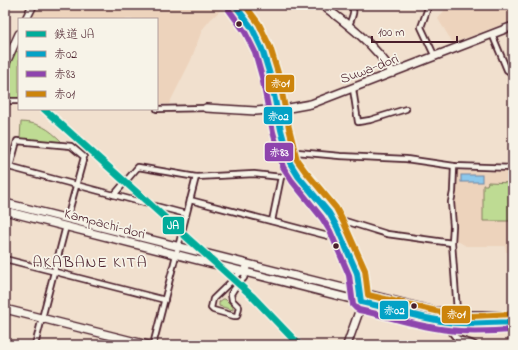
<svg xmlns="http://www.w3.org/2000/svg" width="518" height="350" font-family="'Indie Flower','Klee One',sans-serif">
  <rect width="100%" height="100%" fill="#f1e0ce"/>
  <filter id="ink" filterUnits="userSpaceOnUse"><feTurbulence type="fractalNoise" baseFrequency=".025" numOctaves="2"/><feDisplacementMap in="SourceGraphic" scale="8" xChannelSelector="R" yChannelSelector="G"/><feConvolveMatrix kernelMatrix="1 2 1 2 8 2 1 2 1" color-interpolation-filters="sRGB"/></filter>
  <g filter="url(#ink)">
    <g fill="#edd3bc">
      <polygon points="35,5 224,5 225,6 210,20 202,30 191,60 169,104 157,104 157,19 29,19"/>
      <polygon points="448,5 513,5 513,20 453,43 438,19"/>
      <polygon points="458,171 513,172 513,253 506,252 505,246 466,246 456,240 455,200 457,190 457,173"/>
    </g>
    <g fill="#bedb93" stroke="#847d5f">
      <polygon points="15,51 19,52 19,98 5,97 5,73"/>
      <path d="M 21,122 C 40,123 48,128 62,142 L 61,143 L 20,139 Z"/>
      <polygon points="488,182 513,183 513,221 483,221 483,185 487,185"/>
      <polygon points="225,299 233,307 233,310 219,306 219,302 223,299"/>
    </g>
    <rect fill="#8cc8ec" stroke="#72849f" x="461" y="175" width="21" height="7"/>
    <g fill="none" stroke-linecap="round" stroke-linejoin="round">
      <g stroke="#4a1f2b" stroke-width="8">
        <g id="street">
          <polyline points="429,5 421,27 435,57"/>
          <path d="M 349,26 C 351,18 357,10 350,5"/>
          <polyline points="492,34 507,70 513,74"/>
          <polyline points="353,89 358,122 370,120 406,109"/>
          <polyline points="5,101 19,101"/>
          <polyline points="157,109 206,108"/>
          <polyline points="286,151 340,156 406,159 454,166 513,168"/>
          <polyline points="5,166 114,195"/>
          <path d="M 454,166 L 453,192 L 451,202 L 453,226 L 452,243 L 457,311 L 452,333 C 457,342 468,340 475,345"/>
          <polyline points="10,167 17,141 71,146 84,157 67,219"/>
          <polyline points="190,200 332,237 340,235"/>
          <polyline points="186,214 114,195 138,167 196,177 254,174 281,177 293,169"/>
          <polyline points="272,221 281,177"/>
          <polyline points="337,227 345,221 387,234 452,243"/>
          <polyline points="5,259 165,300"/>
          <polygon points="248,265 244,278 234,289 231,294 232,300 239,307 237,316 234,316 213,310 211,308 213,299"/>
          <polyline points="35,345 66,226"/>
          <polyline points="153,345 196,177"/>
        </g>
      </g>
      <g stroke="#4a1f2b" stroke-width="10">
        <g id="secondary">
          <polyline points="235,5 252,28 262,49 270,75 281,130 290,163 298,176 333,220 357,273 361,306 347,345"/>
          <path d="M 322,5 C 349,25 375,45 393,73"/>
          <polyline points="26,19 33,5"/>
          <polyline points="5,65 19,34"/>
          <polyline points="206,108 256,111 289,108 311,104 513,26"/>
          <polyline points="5,309 148,345"/>
        </g>
      </g>
      <g stroke="#4a1f2b" stroke-width="10">
        <g id="primary">
          <polyline points="5,203 435,311 464,315 513,315"/>
          <polyline points="5,211 430,319 464,323 513,322"/>
        </g>
      </g>
      <use href="#street" stroke="#f7f3e8" stroke-width="4.5"/>
      <use href="#secondary" stroke="#f7f3e8" stroke-width="7"/>
      <use href="#primary" stroke="#f7f3e8" stroke-width="7"/>
      <g stroke="#f7f3e8" stroke-width="9">
        <path id="bus-1" d="M 235,5 L 252,28 L 262,49 L 270,75 L 281,130 L 290,163 L 298,176 L 329,213 L 337,227 L 357,273 L 361,302 C 390,308 419,318 448,322 C 470,325 491,323 513,322"/>
      </g>
      <g stroke="#f7f3e8" stroke-width="9">
        <path id="bus-2" d="M 229,10 L 245,32 L 255,52 L 262,77 L 273,132 L 283,167 L 292,181 L 322,218 L 330,231 L 349,275 L 353,305 L 356,308 L 359,310 C 389,316 418,327 449,330 C 470,333 492,331 513,330"/>
      </g>
      <g stroke="#f7f3e8" stroke-width="9">
        <polyline id="bus-3" points="245,5 259,24 270,47 278,73 289,128 297,160 305,171 336,208 344,223 365,270 368,295 449,314 473,316 513,314"/>
      </g>
      <use href="#bus-1" stroke="#04a2c6" stroke-width="6"/>
      <use href="#bus-2" stroke="#8e44ad" stroke-width="6"/>
      <use href="#bus-3" stroke="#cc840b" stroke-width="6"/>
      <g stroke="#f7f3e8" stroke-width="10">
        <polyline id="rail-1" points="44,109 252,296 299,345"/>
      </g>
      <use href="#rail-1" stroke="#00ac9a" stroke-width="7"/>
    </g>
  </g>
  <g fill="#4a1f2b" stroke="#f7f3e8" stroke-width="1.5">
    <circle cx="239" cy="24" r="3.5"/>
    <circle cx="336" cy="246" r="3.5"/>
    <circle cx="414" cy="306" r="3.5"/>
  </g>
  <g text-anchor="middle" stroke-width="3.5" stroke-linejoin="round" paint-order="stroke">
    <g font-size="14" fill="#4a1f2b" stroke="#f7f3e8">
      <text transform="translate(369 68) rotate(-21)" y="5">Suwa-dori</text>
      <text transform="translate(105 223) rotate(15)" y="5">Kampachi-dori</text>
    </g>
    <g font-size="16" letter-spacing="1" fill="#4a1f2b" stroke="#f7f3e8">
      <text x="90" y="267">AKABANE KITA</text>
    </g>
  </g>
  <g stroke="#f7f3e8" stroke-width="1.5">
    <rect x="265" y="74" width="30" height="19" rx="4" fill="#cc840b"/>
    <rect x="263" y="106" width="30" height="19" rx="4" fill="#04a2c6"/>
    <rect x="264" y="142" width="30" height="20" rx="4" fill="#8e44ad"/>
    <rect x="162" y="216" width="23" height="19" rx="4" fill="#00ac9a"/>
    <rect x="379" y="300" width="30" height="20" rx="4" fill="#04a2c6"/>
    <rect x="441" y="305" width="30" height="19" rx="4" fill="#cc840b"/>
  </g>
  <g font-size="11" text-anchor="middle" font-weight="bold" fill="#fff">
    <text x="280" y="87">赤01</text>
    <text x="278" y="120">赤02</text>
    <text x="279" y="156">赤83</text>
    <text x="173" y="229">JA</text>
    <text x="394" y="314">赤02</text>
    <text x="456" y="318">赤01</text>
  </g>
  <rect width="518" height="350" fill="none" stroke="#f7f3e8" stroke-width="20"/>
  <rect x="10" y="10" width="498" height="330" fill="none" stroke="#4a1f2b" stroke-width="1.5" filter="url(#ink)"/>
  <rect x="18" y="18" width="140" height="92" fill="#f7f3e8" stroke="#b29e9c"/>
  <rect x="26" y="31" width="20" height="6" fill="#00ac9a" stroke="#b29e9c"/>
  <text x="54" y="38" font-size="12" fill="#4a1f2b">鉄道 JA</text>
  <rect x="26" y="51" width="20" height="6" fill="#04a2c6" stroke="#b29e9c"/>
  <text x="54" y="58" font-size="12" fill="#4a1f2b">赤02</text>
  <rect x="26" y="71" width="20" height="6" fill="#8e44ad" stroke="#b29e9c"/>
  <text x="54" y="78" font-size="12" fill="#4a1f2b">赤83</text>
  <rect x="26" y="91" width="20" height="6" fill="#cc840b" stroke="#b29e9c"/>
  <text x="54" y="98" font-size="12" fill="#4a1f2b">赤01</text>
  <path d="M372 36v6h85v-6" fill="none" stroke="#4a1f2b" stroke-width="2"/>
  <text x="378" y="36" font-size="12" fill="#4a1f2b" stroke="#f7f3e8" stroke-width="3" paint-order="stroke">100 m</text>
</svg>
